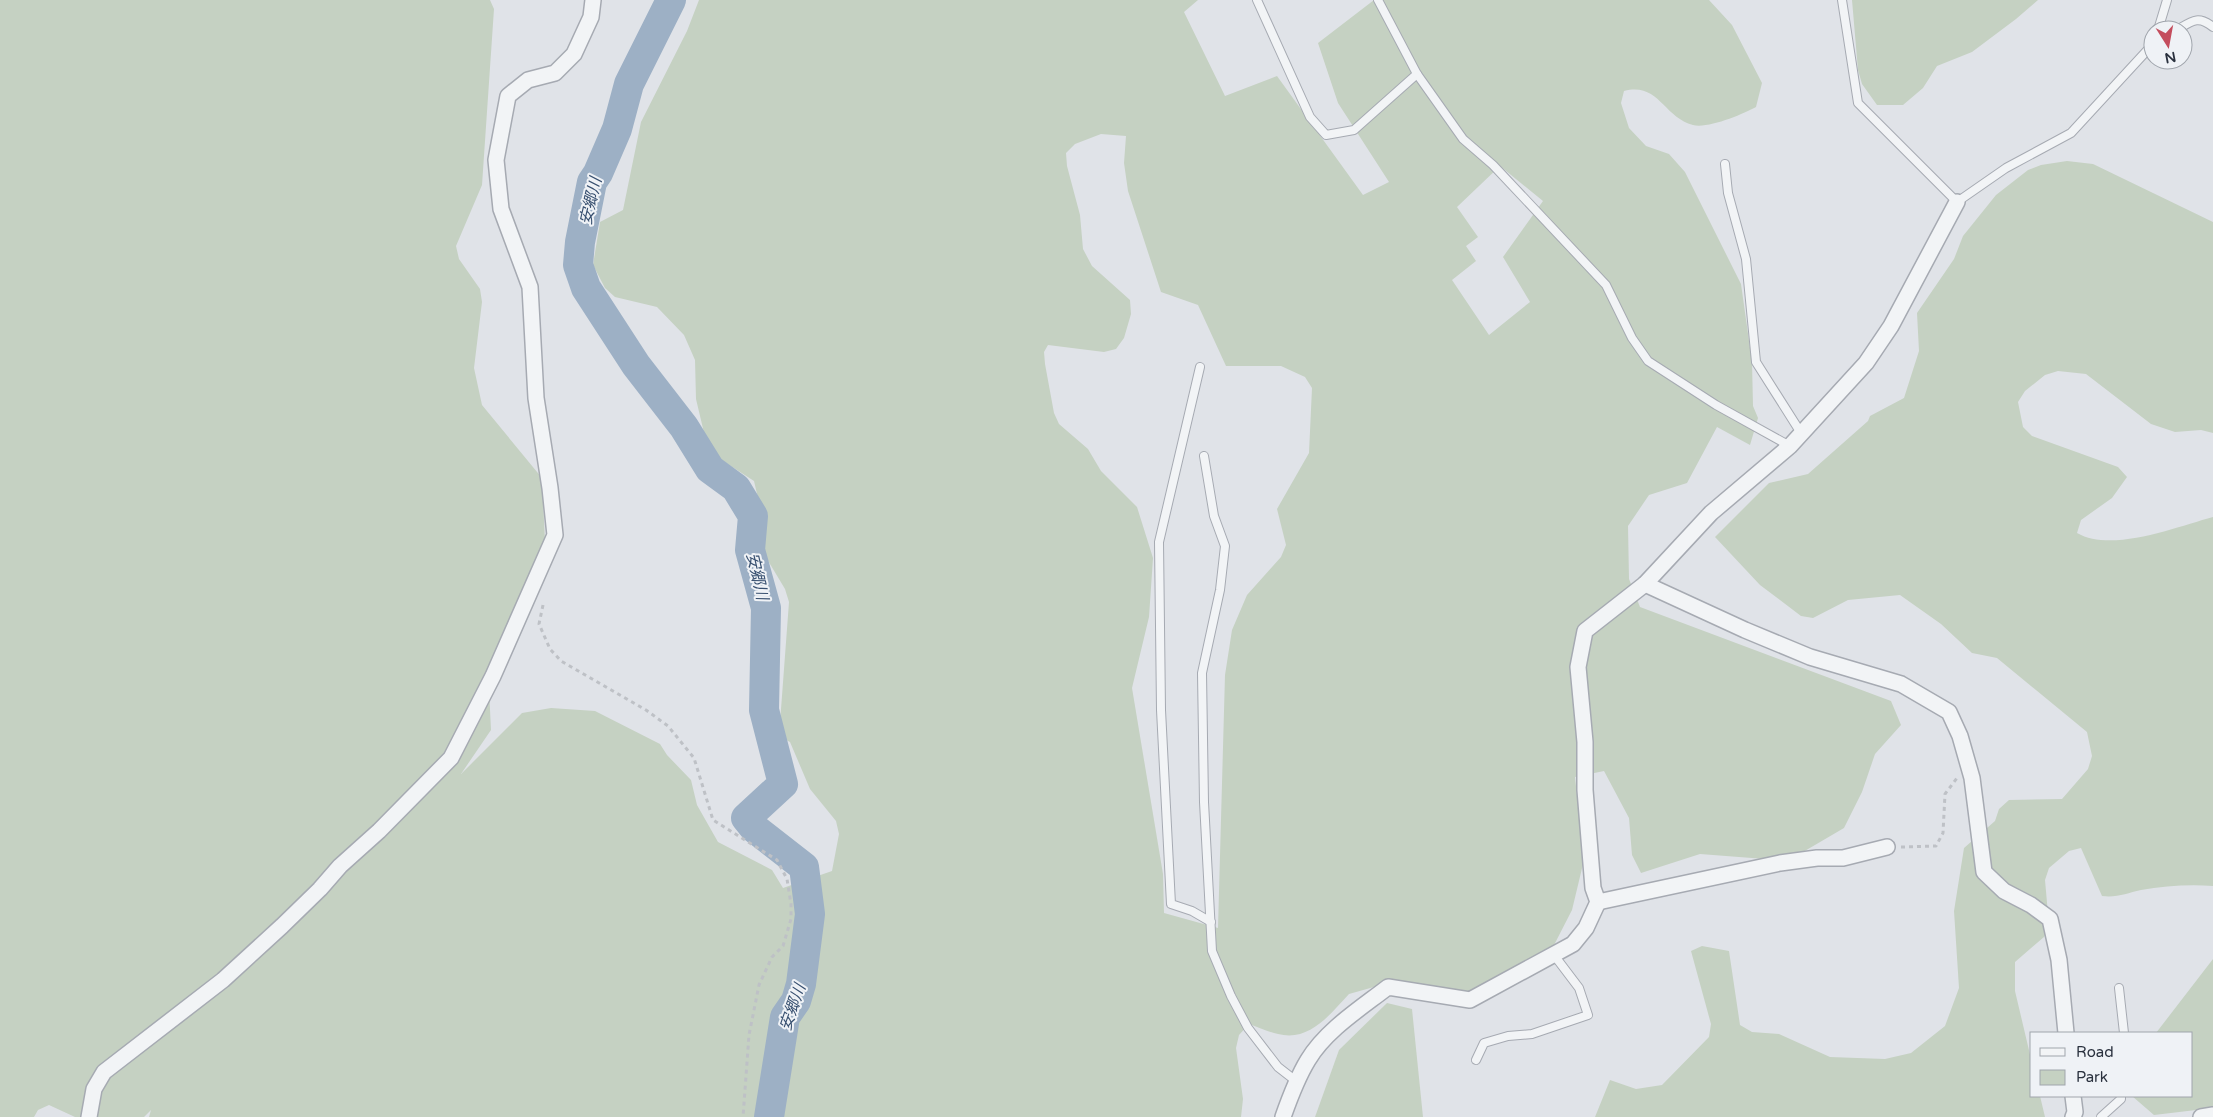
<svg xmlns="http://www.w3.org/2000/svg" width="2213" height="1117" font-family="'Varela Round','Noto Sans JP',sans-serif">
  <rect width="100%" height="100%" fill="#e0e3e8"/>
  <g fill="#c5d1c2" fill-rule="evenodd">
    <path d="M 0,0 L 490,0 L 494,9 L 482,185 L 456,246 L 459,259 L 480,289 L 482,302 L 474,368 L 482,405 L 542,478 L 545,541 L 488,668 L 491,730 L 461,774 L 522,713 L 551,708 L 595,711 L 660,744 L 667,755 L 691,780 L 697,805 L 718,842 L 772,870 L 783,888 L 832,871 L 839,834 L 836,821 L 810,789 L 790,742 L 779,736 L 789,602 L 785,589 L 764,554 L 765,528 L 754,481 L 720,459 L 705,437 L 696,399 L 695,360 L 684,335 L 657,307 L 615,297 L 605,288 L 593,265 L 600,222 L 623,210 L 641,122 L 687,31 L 699,0 L 1198,0 L 1184,12 L 1225,96 L 1277,76 L 1363,195 L 1389,182 L 1338,103 L 1318,43 L 1374,0 L 1709,0 L 1732,25 L 1762,83 L 1756,107 C 1743,114 1708,129 1693,125 C 1663,117 1659,82 1624,91 L 1621,103 L 1629,128 L 1646,146 L 1669,154 L 1685,172 L 1741,284 L 1752,362 L 1753,406 L 1758,418 L 1750,445 L 1717,427 L 1687,483 L 1649,495 L 1628,526 L 1629,579 L 1640,607 L 1891,701 L 1901,725 L 1875,754 L 1862,792 L 1844,828 L 1803,852 L 1765,859 L 1700,854 L 1641,873 L 1632,855 L 1629,818 L 1604,771 L 1575,777 L 1584,860 L 1572,910 L 1552,949 L 1467,992 L 1400,984 L 1381,985 L 1349,994 C 1330,1014 1310,1042 1278,1034 C 1268,1032 1258,1027 1249,1024 L 1239,1035 L 1236,1048 L 1243,1099 L 1241,1117 L 149,1117 L 151,1110 L 144,1117 L 75,1117 L 49,1105 L 38,1110 L 34,1117 L 0,1117 ZM 1101,134 L 1126,136 L 1124,163 L 1128,191 L 1161,292 L 1198,305 L 1226,366 L 1281,366 L 1305,377 L 1312,388 L 1309,453 L 1277,509 L 1286,545 L 1281,557 L 1247,595 L 1232,630 L 1225,675 L 1218,928 L 1164,913 L 1163,874 L 1132,688 L 1149,617 L 1153,558 L 1137,507 L 1101,471 L 1088,449 L 1059,424 L 1054,413 L 1045,364 L 1044,352 L 1048,345 L 1104,352 L 1116,349 L 1124,338 L 1131,314 L 1130,300 L 1092,266 L 1083,249 L 1080,215 L 1067,166 L 1066,153 L 1075,144 ZM 1500,166 L 1543,201 L 1503,257 L 1530,302 L 1489,335 L 1452,280 L 1476,261 L 1466,246 L 1478,237 L 1457,207 Z"/>
    <polygon points="1852,0 2038,0 2016,19 1972,52 1937,66 1923,88 1903,105 1877,105 1862,84 1858,70"/>
    <path d="M 2067,161 L 2093,164 L 2213,222 L 2213,433 L 2201,430 L 2175,432 L 2151,424 L 2086,374 L 2058,371 L 2045,375 L 2025,391 L 2018,402 L 2023,427 L 2032,436 L 2118,467 L 2127,477 L 2112,498 L 2081,520 L 2077,533 C 2112,553 2176,527 2213,517 L 2213,886 C 2190,884 2164,886 2141,890 C 2127,893 2117,898 2102,896 L 2081,848 L 2069,851 L 2049,868 L 2045,880 L 2049,925 L 2044,937 L 2015,962 L 2015,991 L 2032,1063 L 2032,1096 L 2040,1096 L 2045,1117 L 1595,1117 L 1610,1080 L 1636,1089 L 1662,1085 L 1709,1037 L 1711,1024 L 1691,951 L 1702,946 L 1729,951 L 1740,1025 L 1752,1032 L 1779,1034 L 1830,1057 L 1885,1059 L 1911,1053 L 1945,1026 L 1959,988 L 1954,911 L 1964,848 L 1995,821 L 1999,809 L 2009,800 L 2062,799 L 2088,769 L 2092,756 L 2087,732 L 1997,658 L 1972,653 L 1941,624 L 1900,595 L 1848,600 L 1813,618 L 1801,616 L 1760,585 L 1715,537 L 1769,483 L 1808,474 L 1868,421 L 1870,416 L 1904,398 L 1919,351 L 1917,313 L 1954,259 L 1963,236 L 1996,195 L 2028,170 L 2041,165 Z"/>
    <polygon points="2213,959 2213,1108 2154,1115 2132,1096 2192,1096 2192,1033 2156,1033"/>
    <polygon points="1387,1003 1412,1009 1423,1117 1315,1117 1339,1050"/>
  </g>
  <g fill="none" stroke-linecap="round" stroke-linejoin="round">
    <polyline stroke="#9db0c5" stroke-width="30" points="671,0 629,84 617,129 598,173 592,182 580,242 578,265 586,288 636,365 684,427 710,469 736,488 753,516 750,550 766,608 764,710 783,784 746,818 754,828 804,867 810,914 801,984 796,1001 785,1017 769,1117"/>
    <g stroke="#a6aab2" stroke-width="10">
      <g id="service">
        <polyline points="1257,0 1310,117 1326,135 1354,130 1417,74"/>
        <polyline points="1378,0 1417,74 1463,139 1493,165 1606,285 1632,338 1648,361 1716,405 1790,446"/>
        <polyline points="1842,0 1858,103 1957,202 2006,168 2071,133 2153,44"/>
        <polyline points="2158,30 2167,0"/>
        <path d="M 2177,30 C 2192,21 2198,15 2213,27"/>
        <polyline points="1725,164 1728,193 1746,259 1756,362 1801,433"/>
        <polyline points="1200,367 1159,542 1161,710 1171,904 1192,911 1211,922"/>
        <polyline points="1204,456 1214,516 1225,546 1220,590 1202,673 1204,802 1212,951 1231,996 1248,1028 1278,1067 1296,1081"/>
        <polyline points="2119,988 2124,1033"/>
        <polyline points="1476,1060 1484,1043 1508,1036 1532,1034 1588,1015 1579,988 1554,955"/>
        <polyline points="2101,1117 2121,1099 2121,1096"/>
      </g>
    </g>
    <g stroke="#a6aab2" stroke-width="18">
      <g id="minor">
        <polyline points="1645,584 1745,630 1810,657 1901,684 1949,712 1960,736 1972,778 1984,872 2004,891 2031,905 2050,919 2059,960 2066,1033"/>
        <polyline points="1598,902 1780,863 1817,858 1843,858 1887,847"/>
        <polyline points="2073,1096 2075,1112 2073,1117"/>
        <polyline points="89,1117 94,1089 104,1072 223,980 282,926 320,889 340,866 379,831 451,758 493,676 555,535 550,488 536,398 530,287 501,209 496,160 508,96 528,80 555,73 574,54 591,17 593,0"/>
        <path d="M 1283,1117 C 1290,1097 1297,1078 1308,1060 C 1326,1030 1361,1008 1388,987 L 1470,1000 L 1573,944 L 1586,928 L 1598,902 L 1593,888 L 1585,790 L 1585,742 L 1578,667 L 1585,631 L 1645,584 L 1711,513 L 1790,446 L 1866,363 L 1891,326 L 1957,202"/>
        <polyline points="2201,1117 2213,1115"/>
      </g>
    </g>
    <g stroke="#bec1c6" stroke-width="3" stroke-dasharray="4 4" stroke-linecap="butt">
      <polyline points="543,605 539,624 550,649 561,661 646,710 668,726 694,758 713,820 777,860 787,879 791,904 791,919 783,946 772,957 759,985 749,1035 743,1117"/>
      <polyline points="1901,847 1936,846 1943,833 1945,794 1957,778"/>
    </g>
    <use href="#service" stroke="#f2f4f6" stroke-width="8"/>
    <use href="#minor" stroke="#f2f4f6" stroke-width="15"/>
  </g>
  <g text-anchor="middle" stroke-width="4" stroke-linejoin="round" paint-order="stroke">
    <g font-size="16" font-style="italic" fill="#374f6f" stroke="#eff2f6">
      <text transform="translate(590 201) rotate(-77)" y="6">安郷川</text>
      <text transform="translate(758 576) rotate(77)" y="6">安郷川</text>
      <text transform="translate(792 1007) rotate(-71)" y="6">安郷川</text>
    </g>
  </g>
  <rect x="2030" y="1032" width="162" height="65" fill="#eff2f6" stroke="#a0a5ac"/>
  <rect x="2040" y="1048" width="25" height="8" fill="#f2f4f6" stroke="#a0a5ac"/>
  <text x="2076" y="1057" font-size="15" fill="#2a313e">Road</text>
  <rect x="2040" y="1070" width="25" height="15" fill="#c5d1c2" stroke="#a0a5ac"/>
  <text x="2076" y="1082" font-size="15" fill="#2a313e">Park</text>
  <g transform="translate(2168 45) rotate(169)"><circle r="24" fill="#eff2f6" stroke="#a0a5ac"/>
  <path d="M0-4L9 19L0 12L-9 19Z" fill="#c44d5d"/>
  <text y="-8" font-size="14" font-weight="bold" text-anchor="middle" fill="#2a313e">N</text>
  </g>
</svg>
